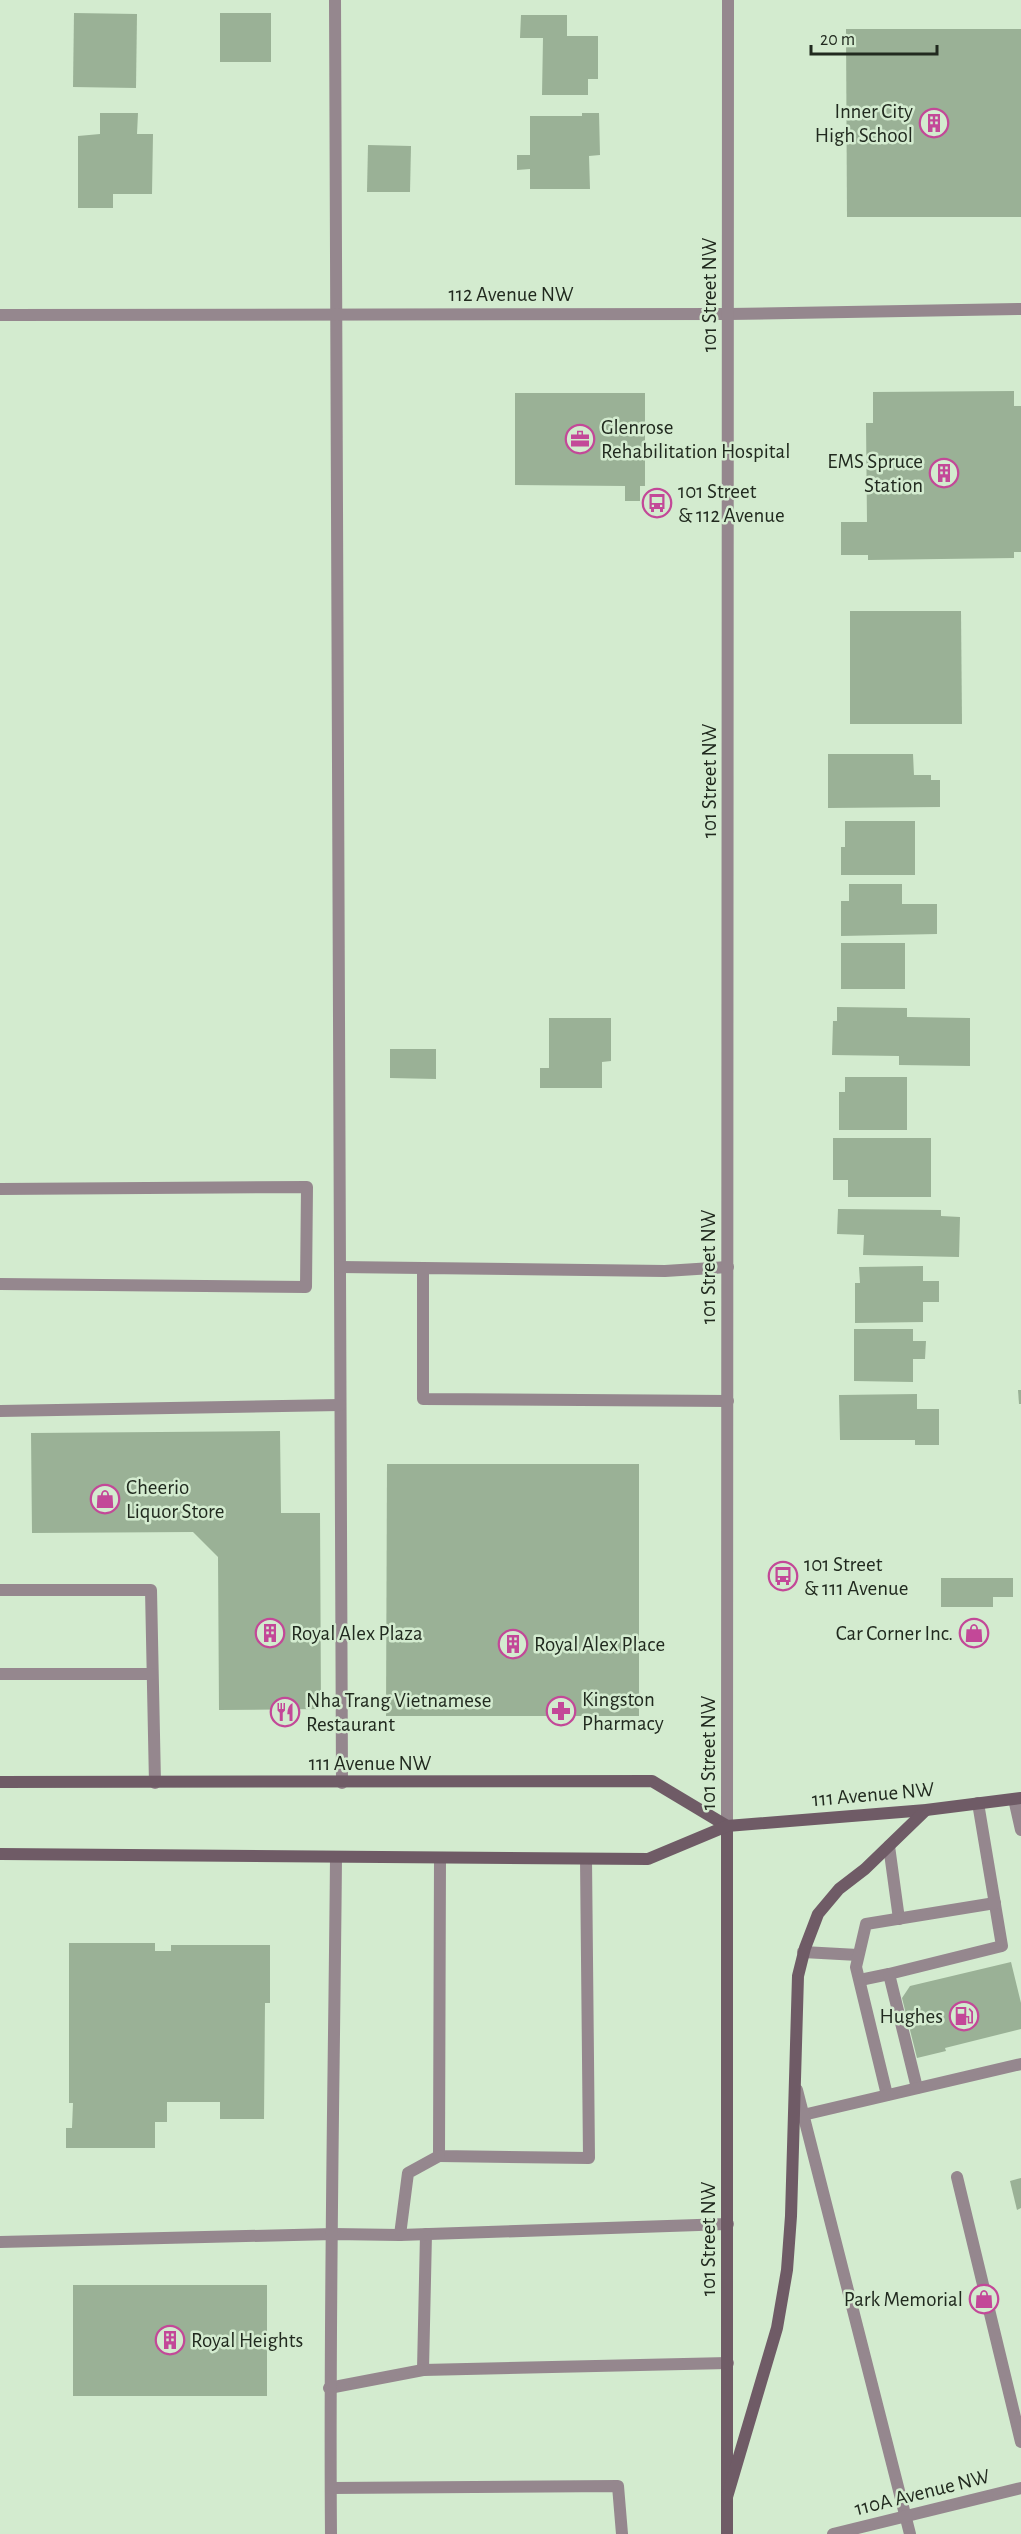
<svg xmlns="http://www.w3.org/2000/svg" width="1021" height="2534" font-family="'Alegreya Sans',sans-serif">
  <rect width="100%" height="100%" fill="#d3ebcf"/>
  <g fill="#9ab196">
    <polygon points="74,13 137,14 136,88 73,87"/>
    <rect x="220" y="13" width="51" height="49"/>
    <polygon points="521,15 567,15 567,36 598,36 598,79 588,79 588,95 542,95 543,38 520,38"/>
    <polygon points="846,29 1021,29 1021,217 847,217"/>
    <polygon points="100,113 138,113 137,134 153,134 152,194 113,194 113,208 78,208 78,136 100,134"/>
    <polygon points="582,113 599,113 600,155 589,156 590,189 530,189 530,169 517,170 517,155 530,155 530,116 582,116"/>
    <polygon points="368,145 411,146 410,192 367,192"/>
    <polygon points="1014,391 1014,406 1021,406 1021,552 1014,552 1014,558 868,560 868,555 841,555 841,522 867,522 866,423 873,423 873,392"/>
    <polygon points="515,393 645,393 645,486 640,486 640,501 625,501 625,486 515,485"/>
    <polygon points="850,611 961,611 962,724 850,724"/>
    <polygon points="828,754 913,754 914,775 931,775 931,780 940,780 940,807 828,808"/>
    <polygon points="845,821 915,821 915,875 841,875 841,847 845,847"/>
    <polygon points="849,884 902,884 902,904 937,904 937,934 841,936 841,901 849,901"/>
    <rect x="841" y="943" width="64" height="46"/>
    <polygon points="837,1007 907,1008 907,1017 970,1018 970,1066 899,1065 899,1056 832,1055 833,1021 837,1021"/>
    <polygon points="549,1018 611,1018 611,1061 602,1062 602,1088 540,1088 540,1068 549,1068"/>
    <polygon points="390,1049 436,1049 436,1079 390,1078"/>
    <polygon points="845,1077 907,1077 907,1130 839,1130 839,1092 845,1092"/>
    <polygon points="833,1138 931,1138 931,1197 848,1197 848,1180 833,1180"/>
    <polygon points="838,1209 941,1210 941,1216 960,1217 959,1257 863,1255 864,1235 837,1234"/>
    <polygon points="923,1266 923,1281 939,1281 939,1302 923,1302 923,1322 855,1323 855,1283 860,1283 859,1267"/>
    <polygon points="854,1329 913,1329 913,1341 926,1341 925,1359 913,1359 913,1382 854,1381"/>
    <polygon points="1018,1390 1021,1390 1021,1404 1019,1404"/>
    <polygon points="917,1394 917,1409 939,1409 939,1445 915,1445 915,1440 840,1440 839,1395"/>
    <polygon points="280,1431 281,1513 320,1513 321,1709 219,1710 218,1557 193,1532 32,1533 31,1433"/>
    <polygon points="387,1464 639,1464 639,1716 386,1716"/>
    <polygon points="941,1578 1013,1578 1013,1597 993,1597 993,1607 941,1607"/>
    <polygon points="69,1943 155,1943 155,1951 171,1951 171,1945 270,1945 270,2003 265,2003 264,2119 220,2119 220,2102 167,2102 167,2122 155,2122 155,2148 66,2148 66,2128 72,2128 73,2103 69,2103"/>
    <polygon points="1011,1962 1021,2003 1021,2029 945,2048 946,2051 917,2058 902,1998 910,1986"/>
    <polygon points="1021,2178 1021,2208 1017,2210 1010,2181"/>
    <rect x="73" y="2285" width="194" height="111"/>
  </g>
  <g fill="none" stroke-linecap="round" stroke-linejoin="round">
    <g stroke="#95878e" stroke-width="12">
      <polyline points="335,0 342,1783"/>
      <polyline points="0,1189 307,1187 306,1287 0,1284"/>
      <polyline points="340,1267 423,1268"/>
      <polyline points="728,1401 423,1399 423,1268 665,1271 728,1267"/>
      <polyline points="0,1411 340,1405"/>
      <polyline points="0,1590 151,1590 155,1783"/>
      <polyline points="0,1674 152,1674"/>
      <polyline points="1014,1799 1021,1830"/>
      <polyline points="889,1846 899,1919"/>
      <polyline points="440,1859 439,2156 589,2158 586,1859"/>
      <polyline points="803,1952 858,1955"/>
      <polyline points="860,1980 889,1974"/>
      <polyline points="917,2088 889,1974 1002,1946 978,1803"/>
      <polyline points="887,2095 856,1967 866,1924 995,1903"/>
      <polyline points="803,2115 1021,2064"/>
      <polyline points="957,2177 1021,2442"/>
      <polyline points="426,2234 423,2370 728,2363"/>
      <polyline points="400,2235 408,2173 439,2156"/>
      <polyline points="0,2242 333,2234 400,2235 728,2224"/>
      <polyline points="329,2388 423,2370"/>
      <polyline points="331,2488 618,2486 622,2534"/>
      <path d="M 331,2534 C 329,2309 334,2083 336,1858"/>
    </g>
    <g stroke="#95878e" stroke-width="12">
      <polyline points="0,315 729,314 1021,309"/>
      <polyline points="797,2090 910,2534"/>
      <polyline points="833,2534 1021,2488"/>
    </g>
    <polyline stroke="#95878e" stroke-width="12" points="727,1826 728,0"/>
    <g stroke="#6f5b66" stroke-width="12">
      <polyline points="0,1782 652,1781 727,1826"/>
      <polyline points="727,1826 727,2534"/>
      <polyline points="0,1854 648,1859 727,1826 926,1810 1021,1798"/>
      <polyline points="727,2497 777,2328 787,2270 791,2216 798,1976 805,1948 818,1914 839,1889 865,1869 926,1810"/>
    </g>
  </g>
  <defs>
    <g id="building-ring" transform="scale(1.5)"><circle r="9.5" fill="#d3ebcf" stroke="#c34898" stroke-width="1.5"/><path d="M-4-6H4V6H1V3H-1V6H-4ZM-2.5-4.3h1.7v1.8h-1.7ZM.8-4.3h1.7v1.8H.8ZM-2.5-1h1.7V.8h-1.7ZM.8-1h1.7V.8H.8Z" fill="#c34898"/></g>
    <g id="office-ring" transform="scale(1.5)"><circle r="9.5" fill="#d3ebcf" stroke="#c34898" stroke-width="1.5"/><path d="M-6-3h4V-5.5h4V-3h4V5H-6ZM-1-4.5V-3h2v-1.5ZM-6 0V1H6V0Z" fill="#c34898"/></g>
    <g id="bus-ring" transform="scale(1.5)"><circle r="9.5" fill="#d3ebcf" stroke="#c34898" stroke-width="1.5"/><path d="M-5-6H5V4H4V6H2V4H-2V6H-4V4H-5ZM-3.5-4V0h7V-4ZM-3.5 1.2v1.5H-2V1.2ZM2 1.2v1.5H3.5V1.2Z" fill="#c34898"/></g>
    <g id="shop-ring" transform="scale(1.5)"><circle r="9.5" fill="#d3ebcf" stroke="#c34898" stroke-width="1.5"/><path d="M-5-2.5h2.3a2.7 3.5 0 0 1 5.4 0H5L5.5 6h-11ZM-1.5-2.5h3a1.5 2.3 0 0 0-3 0Z" fill="#c34898"/></g>
    <g id="pharmacy-ring" transform="scale(1.5)"><circle r="9.5" fill="#d3ebcf" stroke="#c34898" stroke-width="1.5"/><path d="M-2-6h4v4h4v4h-4v4h-4v-4h-4v-4h4Z" fill="#c34898"/></g>
    <g id="restaurant-ring" transform="scale(1.5)"><circle r="9.5" fill="#d3ebcf" stroke="#c34898" stroke-width="1.5"/><path d="M-5-6h1v4h1v-4h1v4h1v-4h1v5L-1.5 .5V6h-2V.5L-5-1ZM5-6V6H3V1.5H1.5Q1.5-4 5-6Z" fill="#c34898"/></g>
    <g id="fuel-ring" transform="scale(1.5)"><circle r="9.5" fill="#d3ebcf" stroke="#c34898" stroke-width="1.5"/><path d="M-5.5-6h7V0h2V4h1.3V-2.5L3-4.5l.8-.8L6-3V5H2.5V1h-1V6h-7ZM-4.2-4.7v3.2H.2V-4.7Z" fill="#c34898"/></g>
  </defs>
  <g fill-rule="evenodd">
    <use href="#building-ring" x="934" y="123"/>
    <use href="#office-ring" x="580" y="439"/>
    <use href="#building-ring" x="944" y="473"/>
    <use href="#bus-ring" x="657" y="503"/>
    <use href="#shop-ring" x="105" y="1499"/>
    <use href="#bus-ring" x="783" y="1576"/>
    <use href="#building-ring" x="270" y="1633"/>
    <use href="#shop-ring" x="974" y="1633"/>
    <use href="#building-ring" x="513" y="1644"/>
    <use href="#pharmacy-ring" x="561" y="1711"/>
    <use href="#restaurant-ring" x="285" y="1712"/>
    <use href="#fuel-ring" x="964" y="2016"/>
    <use href="#shop-ring" x="984" y="2299"/>
    <use href="#building-ring" x="170" y="2340"/>
  </g>
  <g text-anchor="middle" stroke-width="5" stroke-linejoin="round" paint-order="stroke">
    <g font-size="21" fill="#212a1f" stroke="#d3ebcf" text-anchor="start">
      <text x="913" y="118" text-anchor="end">Inner City<tspan x="913" dy="24">High School</tspan></text>
      <text x="601" y="434">Glenrose<tspan x="601" dy="24">Rehabilitation Hospital</tspan></text>
      <text x="923" y="468" text-anchor="end">EMS Spruce<tspan x="923" dy="24">Station</tspan></text>
      <text x="678" y="498">101 Street<tspan x="678" dy="24">&amp; 112 Avenue</tspan></text>
      <text x="126" y="1494">Cheerio<tspan x="126" dy="24">Liquor Store</tspan></text>
      <text x="804" y="1571">101 Street<tspan x="804" dy="24">&amp; 111 Avenue</tspan></text>
      <text x="291" y="1640">Royal Alex Plaza</text>
      <text x="953" y="1640" text-anchor="end">Car Corner Inc.</text>
      <text x="534" y="1651">Royal Alex Place</text>
      <text x="582" y="1706">Kingston<tspan x="582" dy="24">Pharmacy</tspan></text>
      <text x="306" y="1707">Nha Trang Vietnamese<tspan x="306" dy="24">Restaurant</tspan></text>
      <text x="943" y="2023" text-anchor="end">Hughes</text>
      <text x="963" y="2306" text-anchor="end">Park Memorial</text>
      <text x="191" y="2347">Royal Heights</text>
    </g>
    <g font-size="21" fill="#212a1f" stroke="#d3ebcf">
      <text x="511" y="301">112 Avenue NW</text>
      <text transform="translate(709 295) rotate(-90)" y="7">101 Street NW</text>
      <text transform="translate(709 781) rotate(-90)" y="7">101 Street NW</text>
      <text transform="translate(708 1267) rotate(-90)" y="7">101 Street NW</text>
      <text transform="translate(708 1753) rotate(-90)" y="7">101 Street NW</text>
      <text x="370" y="1770">111 Avenue NW</text>
      <text transform="translate(873 1794) rotate(-5)" y="7">111 Avenue NW</text>
      <text transform="translate(708 2239) rotate(-90)" y="7">101 Street NW</text>
      <text transform="translate(922 2492) rotate(-14)" y="7">110A Avenue NW</text>
    </g>
  </g>
  <path d="M811 45v9h126v-9" fill="none" stroke="#212a1f" stroke-width="3"/>
  <text x="820" y="45" font-size="18" fill="#212a1f" stroke="#d3ebcf" stroke-width="4.5" paint-order="stroke">20 m</text>
</svg>
